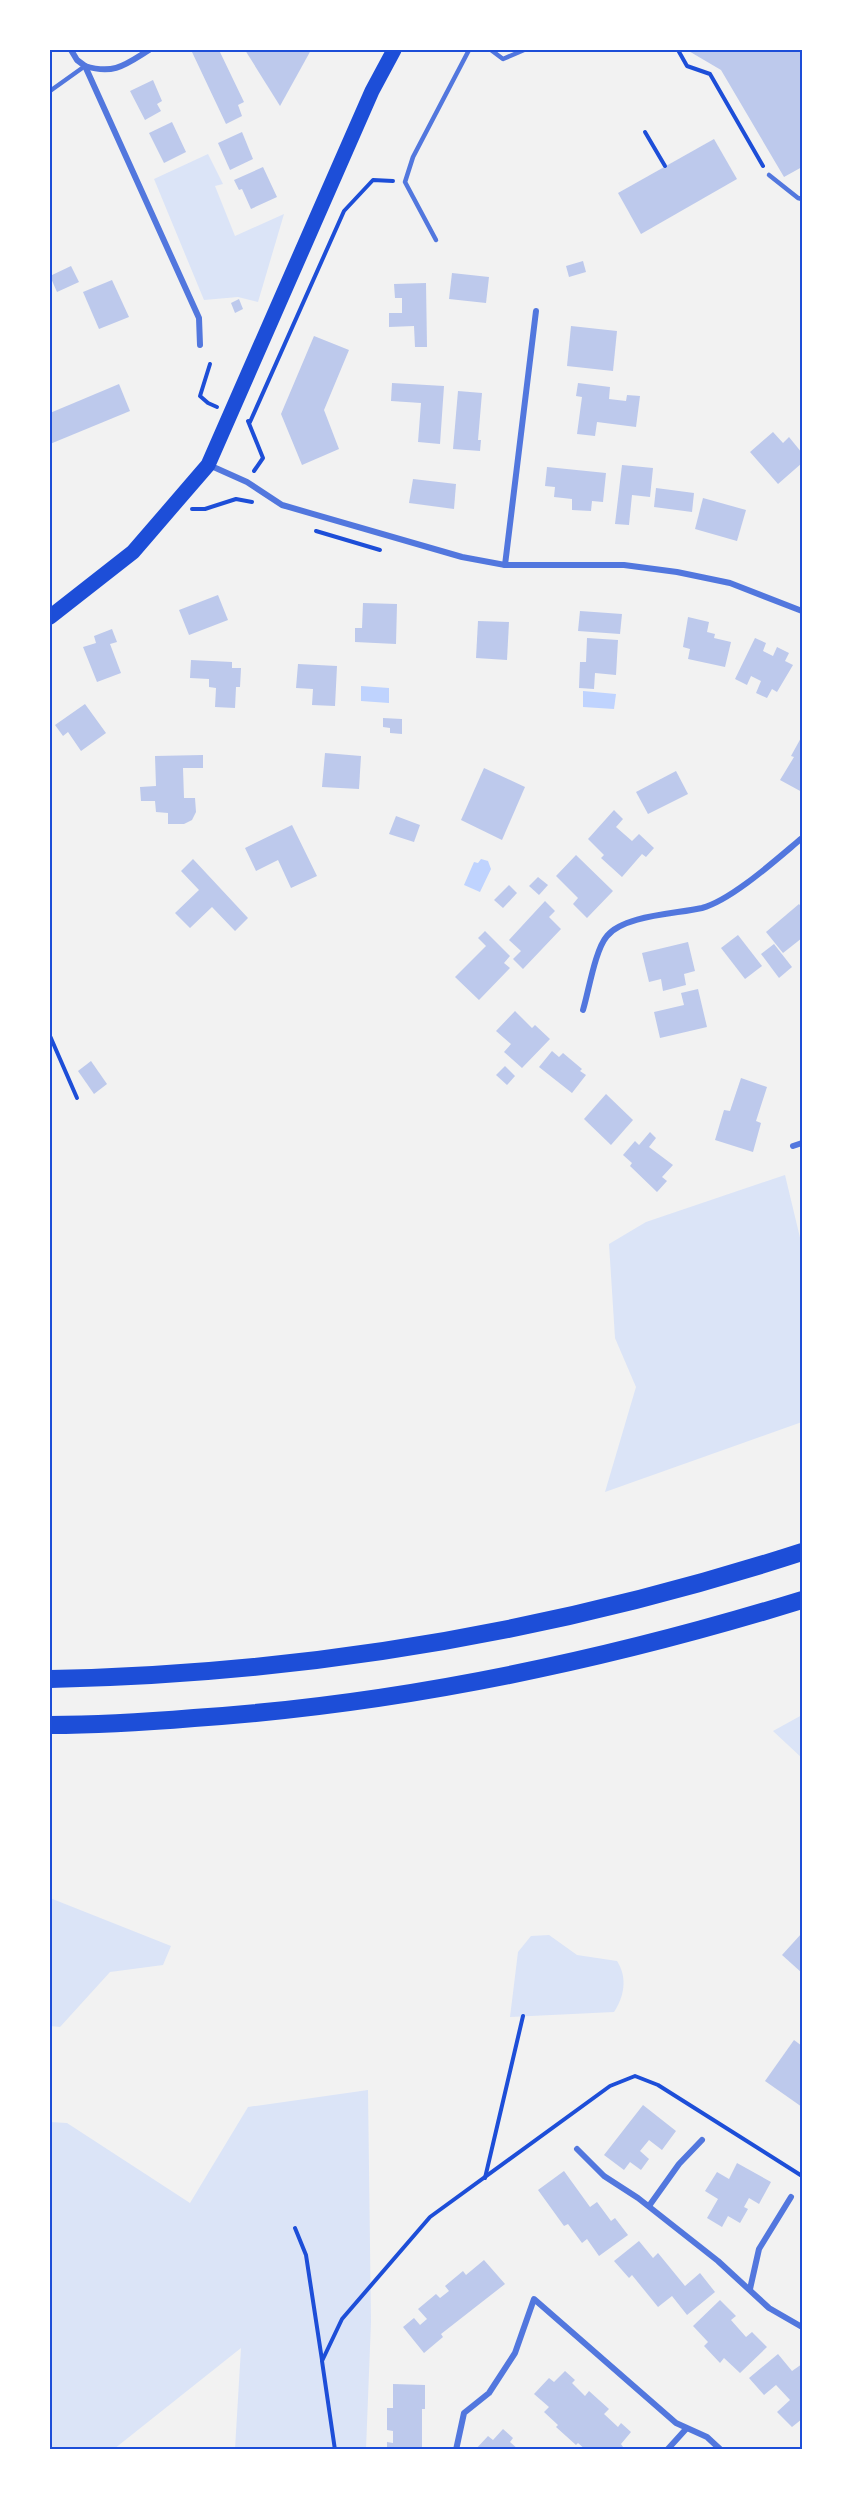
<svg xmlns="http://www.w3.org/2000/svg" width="852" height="2499" font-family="'Public Sans',sans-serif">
  <rect width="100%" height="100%" fill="#f2f2f2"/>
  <g fill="#dbe4f7">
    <polygon points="208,154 223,184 215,186 235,236 284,214 258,302 238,297 204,300 154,179"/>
    <polygon points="785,1175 802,1246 802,1422 605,1492 636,1387 615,1338 609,1244 646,1222"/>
    <polygon points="802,1715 802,1758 773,1731"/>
    <polygon points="50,1898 171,1946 163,1965 110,1972 60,2027 50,2026"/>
    <path d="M 549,1935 L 577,1955 L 617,1961 C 628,1978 624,1997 614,2012 L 510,2017 L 518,1952 L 531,1936 Z"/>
    <polygon points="368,2090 371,2322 366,2449 235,2449 241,2348 114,2449 50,2450 50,2122 67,2123 190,2203 248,2107"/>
  </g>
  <g fill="#bfd3fe">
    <polygon points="361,686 389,688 389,703 361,701"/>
    <polygon points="583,691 616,694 614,709 583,707"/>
    <polygon points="481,859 488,861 491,869 480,892 464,885 474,862 478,863"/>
  </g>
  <g fill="#bdc9ec">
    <polygon points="197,50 219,50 244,102 238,105 242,116 226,124 192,52"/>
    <polygon points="245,50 311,50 280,106"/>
    <polygon points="687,50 802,50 802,167 784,177 721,70"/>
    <polygon points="153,80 162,101 157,104 161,111 145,120 130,91"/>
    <polygon points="172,122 186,152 164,163 149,133"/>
    <polygon points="242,132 253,159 230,170 218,143"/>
    <polygon points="714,139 737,179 641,234 618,193"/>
    <polygon points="263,167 277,197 251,209 242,189 239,190 234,180"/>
    <polygon points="583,261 586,272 569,277 566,266"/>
    <polygon points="71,266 79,282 57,292 50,276"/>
    <polygon points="452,273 489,277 486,303 449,299"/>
    <polygon points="112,280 129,317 99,329 83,292"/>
    <polygon points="426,283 427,347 415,347 414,326 389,327 389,313 402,313 402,298 395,298 394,284"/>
    <polygon points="239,299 243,309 235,313 231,303"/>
    <polygon points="571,326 617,331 613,371 567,366"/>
    <polygon points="314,336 349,350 324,410 339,449 302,465 281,414"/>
    <polygon points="392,383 444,386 440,444 418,442 421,403 391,401"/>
    <polygon points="578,383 610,387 609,399 626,401 627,395 640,396 636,427 597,422 595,436 577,434 582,397 576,396"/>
    <polygon points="119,384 130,411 50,444 50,413"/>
    <polygon points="458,391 482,393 478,440 481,440 480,451 453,449"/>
    <polygon points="773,432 783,443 789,437 802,453 802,463 778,484 750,452"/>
    <polygon points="622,465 653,468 650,497 632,495 629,525 615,524"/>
    <polygon points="547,467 606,473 603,502 592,501 591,511 572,510 572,499 554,497 555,487 545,486"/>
    <polygon points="413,479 456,484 454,509 409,503"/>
    <polygon points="656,488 694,493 692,512 654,507"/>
    <polygon points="703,498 746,510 737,541 695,529"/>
    <polygon points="218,595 228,620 189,635 179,610"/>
    <polygon points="363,603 397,604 396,644 355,642 355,628 362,628"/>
    <polygon points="580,611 622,614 620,634 578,631"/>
    <polygon points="688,617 709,622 707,632 715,634 714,638 731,642 725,667 688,659 690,649 683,647"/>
    <polygon points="478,621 509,622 507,660 476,658"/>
    <polygon points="112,629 117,642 110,644 121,673 97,682 83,647 96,643 94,636"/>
    <polygon points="587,638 618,640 616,675 595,673 594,689 579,688 580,662 586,662"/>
    <polygon points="755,638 766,643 763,651 773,656 777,647 789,653 785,661 793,665 777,692 772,689 767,698 756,693 761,681 751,676 747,685 735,679"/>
    <polygon points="191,660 232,662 232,668 241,668 240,687 236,687 235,708 215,707 216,688 209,687 209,679 190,678"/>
    <polygon points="298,664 337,666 335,706 312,705 313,689 296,688"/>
    <polygon points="85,704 106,733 81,751 68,732 63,736 55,725"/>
    <polygon points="383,718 402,719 402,734 390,733 390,728 383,727"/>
    <polygon points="802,736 802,792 780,780 794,757 791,756"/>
    <polygon points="325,753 361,756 359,789 322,787"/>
    <polygon points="203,755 203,768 183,768 184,798 195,798 196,812 192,820 184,824 168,824 168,813 156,812 155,801 141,801 140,787 156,786 155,756"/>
    <polygon points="484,768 525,787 502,840 461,820"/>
    <polygon points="676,771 688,794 648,814 636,792"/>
    <polygon points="614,810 623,819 616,827 632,841 639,834 654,848 646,857 642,854 622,877 601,858 604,855 588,839"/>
    <polygon points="396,816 420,825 414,842 389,834"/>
    <polygon points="292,825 317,876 291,888 278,860 256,871 245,848"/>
    <polygon points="576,855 613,891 587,918 573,904 578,898 556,876"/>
    <polygon points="193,859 248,918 235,931 212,907 190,928 175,913 199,890 181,871"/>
    <polygon points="538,877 548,885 539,895 529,886"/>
    <polygon points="509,885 517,893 503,908 494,900"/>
    <polygon points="545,901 555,911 549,917 561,929 523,969 513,959 521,951 509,940"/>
    <polygon points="799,904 802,908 802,938 783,953 766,932"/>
    <polygon points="485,931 510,956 504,963 510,968 479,1000 455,977 486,946 478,938"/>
    <polygon points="738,935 762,966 745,979 721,948"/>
    <polygon points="688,942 695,971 684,974 686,985 663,991 661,979 649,982 642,953"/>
    <polygon points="774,944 792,967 779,978 761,954"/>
    <polygon points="698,989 707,1027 660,1038 654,1012 684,1005 681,993"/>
    <polygon points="515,1011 532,1028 535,1025 550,1039 522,1068 504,1052 511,1044 496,1031"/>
    <polygon points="552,1051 559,1057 563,1053 582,1069 580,1071 586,1075 572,1093 539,1067"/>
    <polygon points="91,1061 107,1084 94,1094 78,1071"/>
    <polygon points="505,1066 515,1076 507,1085 496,1075"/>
    <polygon points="741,1078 767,1087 756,1121 761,1123 753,1152 715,1140 724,1110 730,1111"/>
    <polygon points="606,1094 633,1120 611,1145 584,1119"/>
    <polygon points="650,1132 656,1138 649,1147 673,1165 662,1177 667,1181 657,1192 630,1166 632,1163 623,1155 635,1141 639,1145"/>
    <polygon points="802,1933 802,1973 782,1955"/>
    <polygon points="794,2040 802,2046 802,2107 765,2081"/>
    <polygon points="643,2105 676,2131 662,2150 649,2140 640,2151 649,2159 641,2170 630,2162 624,2170 604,2155"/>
    <polygon points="737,2163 771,2182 759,2204 749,2198 744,2207 748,2209 740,2223 728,2216 722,2227 707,2218 718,2199 705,2191 717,2172 729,2179"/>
    <polygon points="564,2171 590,2207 597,2202 611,2221 615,2218 628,2235 599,2256 587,2239 582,2243 568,2224 564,2226 538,2190"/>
    <polygon points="639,2241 653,2258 658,2253 685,2286 700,2273 715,2292 687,2315 672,2296 658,2307 632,2275 629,2278 614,2261"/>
    <polygon points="484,2260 505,2284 441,2334 443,2337 424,2353 403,2327 414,2318 420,2325 427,2319 418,2309 436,2294 440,2298 449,2291 445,2286 463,2271 466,2275"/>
    <polygon points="720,2300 736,2316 731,2320 746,2337 752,2332 767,2347 740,2373 724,2358 720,2363 704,2346 708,2342 693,2326"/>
    <polygon points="778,2354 792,2371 802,2364 802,2387 800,2390 802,2392 802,2419 792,2427 777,2412 790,2400 776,2385 764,2395 749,2378"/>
    <polygon points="565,2371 575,2380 572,2383 585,2396 589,2391 609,2409 604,2414 618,2427 621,2423 631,2432 621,2444 625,2450 586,2450 578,2443 576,2445 556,2427 558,2425 544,2412 549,2407 534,2394 549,2378 554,2382"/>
    <polygon points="393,2384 425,2385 425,2409 422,2409 422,2450 387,2450 387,2442 393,2443 393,2431 387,2430 387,2408 393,2408"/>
    <polygon points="503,2429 513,2438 510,2442 519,2450 475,2450 488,2436 493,2440"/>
  </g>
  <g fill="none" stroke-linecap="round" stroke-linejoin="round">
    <g stroke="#1d4ed8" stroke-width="4">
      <polyline points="657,50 658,50"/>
      <polyline points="678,50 687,66 710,74 763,166"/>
      <polyline points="645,132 665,166"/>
      <polyline points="210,364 200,396 208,403 217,407"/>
      <polyline points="248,421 263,458 254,471"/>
      <polyline points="250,422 344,211 373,180 393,181"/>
      <polyline points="192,509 205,509 236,499 252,502"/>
      <polyline points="316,531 380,550"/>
      <polyline points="50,1036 77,1098"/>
      <polyline points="485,2178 523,2016"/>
      <polyline points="295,2228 306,2255 322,2360"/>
      <polyline points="335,2450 322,2361 342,2319 430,2217 610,2086 635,2076 658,2085 802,2176"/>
    </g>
    <g stroke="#5277de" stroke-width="4.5">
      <polyline points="491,50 503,59 524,50"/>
      <polyline points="50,91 85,66"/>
      <polyline points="769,175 798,198 802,199"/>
      <polyline points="436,240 405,182 413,157 469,50"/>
    </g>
    <g stroke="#5277de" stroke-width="6">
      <polyline points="71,50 77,60 85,66 199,318 200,345"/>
      <path d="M 85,66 C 114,75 125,65 149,50"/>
      <polyline points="209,465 247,482 282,505 462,557 505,565 624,565 677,572 730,583 802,611"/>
      <polyline points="505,565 536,311"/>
      <path d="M 583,1010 C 589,990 595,950 607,936 C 624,915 676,914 702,908 C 732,900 778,858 802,838"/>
      <polyline points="793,1146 802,1143"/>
      <polyline points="577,2149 604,2176 638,2198 718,2261 769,2308 802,2327"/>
      <polyline points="649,2206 679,2164 702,2140"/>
      <polyline points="750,2289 759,2249 791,2197"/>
      <polyline points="456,2450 464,2413 489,2393 515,2353 534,2299 676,2423 707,2437 721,2450"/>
      <polyline points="667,2450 686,2429"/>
    </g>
    <polyline stroke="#1d4ed8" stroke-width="15" points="50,617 133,552 208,465 372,91 394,50"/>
    <g stroke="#1d4ed8" stroke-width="18">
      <path d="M 50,1679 C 306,1674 558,1631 802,1552"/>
      <path d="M 50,1725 C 98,1725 146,1722 194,1718 C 402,1704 604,1661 802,1600"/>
    </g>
  </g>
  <rect width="852" height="2499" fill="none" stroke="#ffffff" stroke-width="102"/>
  <rect x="51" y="51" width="750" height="2397" fill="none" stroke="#1d4ed8" stroke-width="2"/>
</svg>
